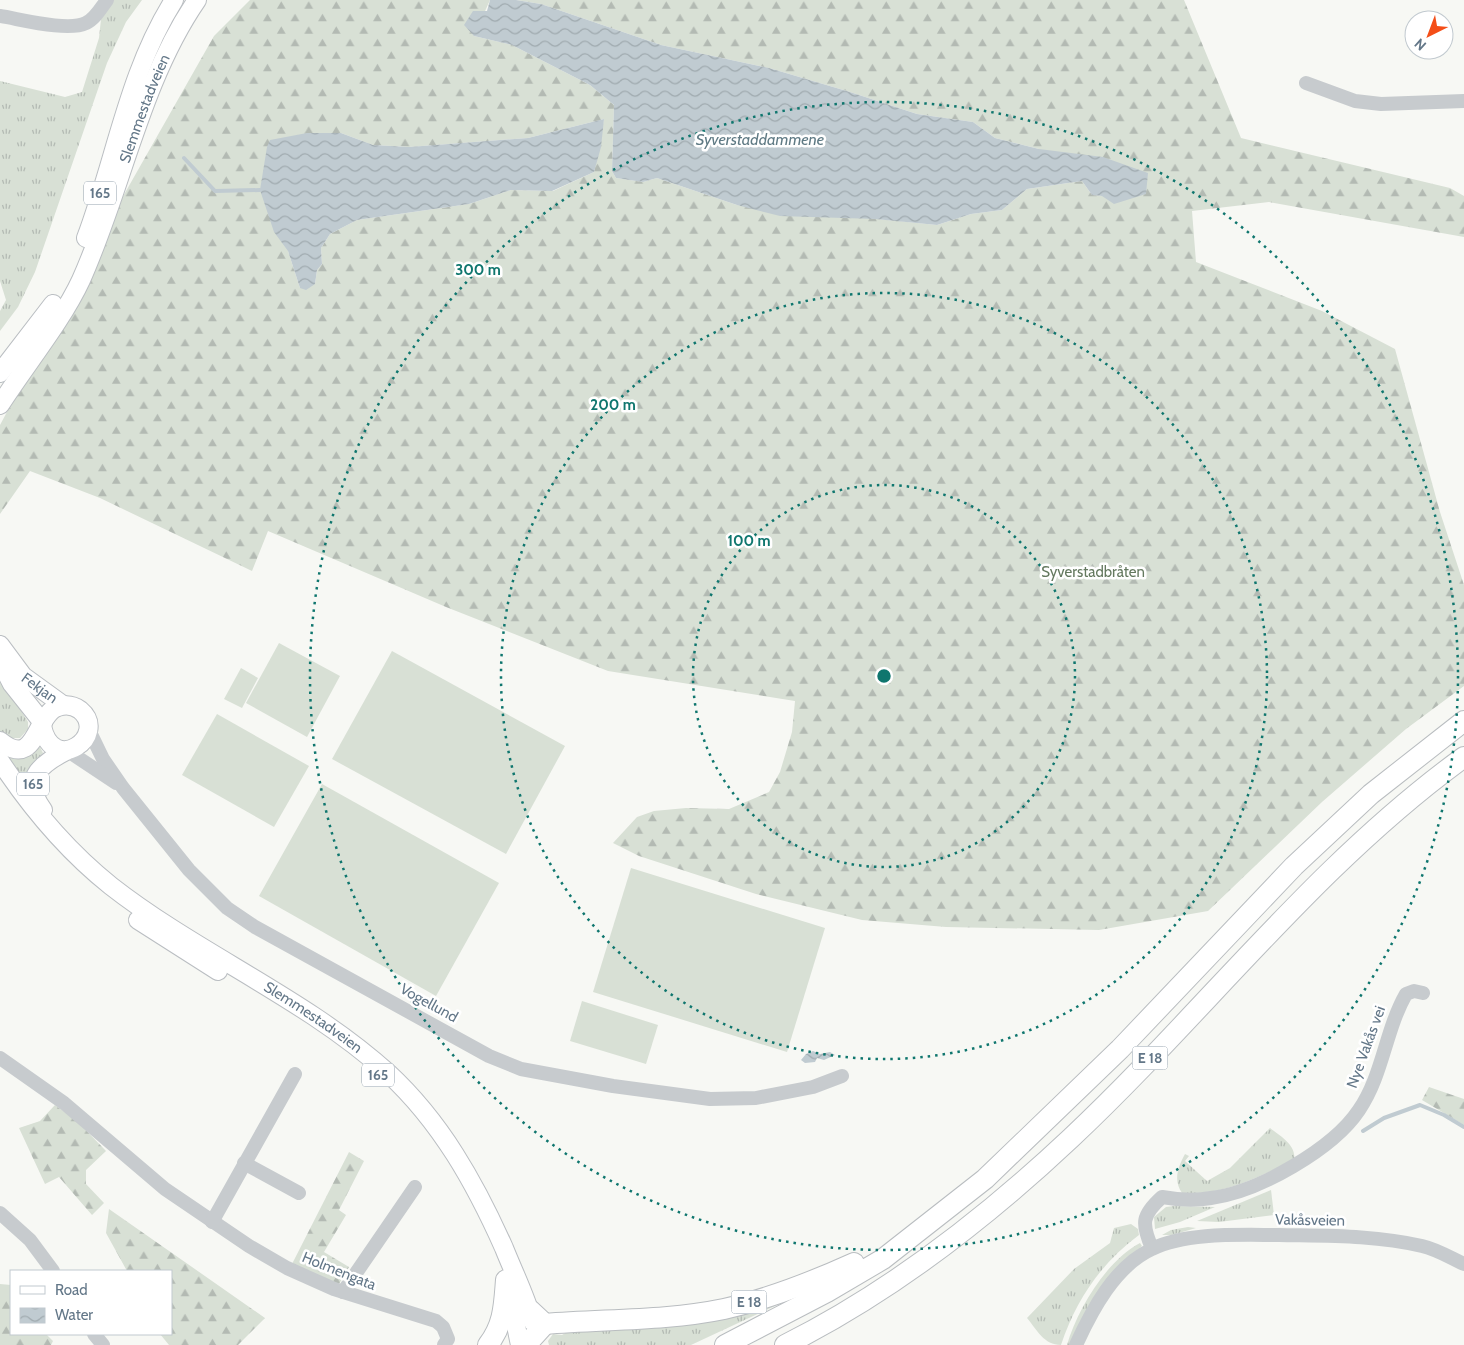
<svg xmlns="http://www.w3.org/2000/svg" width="1464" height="1345" font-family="Cabin,sans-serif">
  <defs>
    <pattern id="grass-tufts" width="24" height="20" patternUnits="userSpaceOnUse" patternTransform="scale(1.25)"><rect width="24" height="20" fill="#d8e0d5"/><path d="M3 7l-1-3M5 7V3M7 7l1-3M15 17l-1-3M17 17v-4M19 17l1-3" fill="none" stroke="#b3bab3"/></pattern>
    <pattern id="forest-firs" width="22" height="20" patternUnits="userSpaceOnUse" patternTransform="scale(1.25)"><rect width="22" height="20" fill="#d8e0d5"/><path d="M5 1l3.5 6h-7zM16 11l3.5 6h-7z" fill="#b3bab3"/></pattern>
    <pattern id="water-waves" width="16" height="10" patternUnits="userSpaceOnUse" patternTransform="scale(1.25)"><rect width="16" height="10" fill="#c0cbd1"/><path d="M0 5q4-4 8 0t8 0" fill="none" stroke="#a0aaaf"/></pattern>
  </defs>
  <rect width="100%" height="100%" fill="#f7f8f4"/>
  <g fill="url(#grass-tufts)">
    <polygon points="112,0 142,0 126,22 107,63 35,272 18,307 0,331 0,311 6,300 0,281 0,81 65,97 82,92 99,38 101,19"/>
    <polygon points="0,676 28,722 28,729 20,738 11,738 0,732"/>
    <polygon points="40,747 43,753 30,767 26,784 1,754 23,757"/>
    <path d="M 1270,1128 C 1280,1136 1297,1145 1294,1160 C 1256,1178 1226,1195 1182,1193 C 1173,1180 1178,1167 1185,1154 L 1189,1156 L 1185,1161 L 1207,1181 L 1230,1168 Z"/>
    <polygon points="1271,1190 1274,1215 1219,1222 1197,1221"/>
    <polygon points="1174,1206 1215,1207 1180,1222 1155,1229 1154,1217 1166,1207"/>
    <path d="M 1131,1224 L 1138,1229 L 1139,1235 C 1101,1263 1076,1300 1061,1345 C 1044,1345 1037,1330 1027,1318 L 1074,1269 L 1110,1243 L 1114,1228 Z"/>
    <polygon points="1188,1227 1196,1228 1172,1235 1162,1235 1171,1230"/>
    <path d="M 1140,1243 L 1142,1246 C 1108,1272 1086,1305 1071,1345 L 1067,1345 C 1077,1310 1106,1261 1140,1243 Z"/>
    <polygon points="773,1305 775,1306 691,1345 549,1345 548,1341 553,1334 562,1335 567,1332"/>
  </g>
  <g fill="url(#forest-firs)" fill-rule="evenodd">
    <path d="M 250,0 L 490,0 L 474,36 L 512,45 L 590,85 L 614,105 L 612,171 L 616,178 L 643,182 L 657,178 L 737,205 L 937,225 L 971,214 L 1002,210 L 1027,189 L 1082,181 L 1092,195 L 1102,196 L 1039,149 L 995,138 L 973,122 L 917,114 L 850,92 L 769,68 L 661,45 L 541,4 L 516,0 L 1184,0 L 1241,138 L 1450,188 L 1464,196 L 1464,237 L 1269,202 L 1192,211 L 1196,262 L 1322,311 L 1395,349 L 1440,512 L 1464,585 L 1464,686 L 1406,729 L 1322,802 L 1208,911 L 1099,930 L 946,927 L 862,920 L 756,894 L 639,856 L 613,843 L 637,817 L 654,811 L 686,808 L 729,809 L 769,792 L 780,772 L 792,732 L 795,701 L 608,671 L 446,607 L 268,531 L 252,571 L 100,498 L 30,471 L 0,514 L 0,425 L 113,214 L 214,36 ZM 604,119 L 594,172 L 553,191 L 511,190 L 469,204 L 357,220 L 330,234 L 321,248 L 322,264 L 317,270 L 315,284 L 300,288 L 288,251 L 307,133 L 341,133 L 373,145 L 409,147 L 528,138 Z"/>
    <polygon points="1429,1087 1464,1099 1464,1125 1422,1100"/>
    <polygon points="55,1105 78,1122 106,1151 86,1170 86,1184 104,1203 92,1215 59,1177 45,1184 19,1128 40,1121"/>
    <polygon points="349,1152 364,1161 339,1210 346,1215 324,1252 349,1267 339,1284 292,1264"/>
    <polygon points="109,1209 265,1318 238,1345 169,1345 160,1334 171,1334 171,1271 127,1271 106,1233"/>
    <polygon points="0,1284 11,1285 11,1334 46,1334 53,1341 51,1345 0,1345"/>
  </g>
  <g fill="#d8e0d5">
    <polygon points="279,643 340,676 307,737 246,703"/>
    <polygon points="392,651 565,746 506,854 332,759"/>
    <polygon points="241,668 258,678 242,708 224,699"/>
    <polygon points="217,714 309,766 274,827 182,775"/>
    <polygon points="322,784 499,883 436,996 259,896"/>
    <polygon points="631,868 825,928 787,1052 593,992"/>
    <polygon points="582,1001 658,1025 646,1064 570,1041"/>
  </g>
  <g fill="url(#water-waves)">
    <polygon points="490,0 516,0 541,4 661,45 769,68 850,92 917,114 973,122 995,138 1039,149 1103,157 1148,173 1146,194 1114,204 1102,196 1092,195 1082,181 1027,189 1002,210 971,214 937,225 875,219 780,216 737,205 657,178 643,182 616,178 612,171 614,105 590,85 512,45 474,36 464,25 473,11 487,11"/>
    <polygon points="604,119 601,147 594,172 552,191 511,190 469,204 357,220 330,234 321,248 322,264 317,270 315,284 306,290 300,288 288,251 274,232 260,190 267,147 270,140 307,133 341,133 373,145 409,147 528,138"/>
    <polygon points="813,1051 820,1054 830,1052 835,1055 824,1060 817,1058 815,1062 805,1063 801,1060 806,1054"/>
  </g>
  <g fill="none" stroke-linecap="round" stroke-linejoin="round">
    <g stroke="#c0cbd1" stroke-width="4">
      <polyline points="184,158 215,191 260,190"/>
      <polyline points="1363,1131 1384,1118 1420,1105 1444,1115 1464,1127"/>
    </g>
    <g stroke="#babec2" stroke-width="20">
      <g id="major">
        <path d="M 86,238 C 116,158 128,73 174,0"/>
        <polyline points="0,373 53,304"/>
        <path id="s1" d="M 0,405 C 25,366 62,321 81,280 C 122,189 140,83 197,0"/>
        <path id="s2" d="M 0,645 L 23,676 L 63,705"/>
        <polyline points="0,661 12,684 43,723"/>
        <path d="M 0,741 C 37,771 35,713 58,707 C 66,704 73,705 80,710 C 110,735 53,777 42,726"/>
        <path id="s3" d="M 0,761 C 31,808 66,850 111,886 C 198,954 305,998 388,1073 C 441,1122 475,1183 504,1248 C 514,1273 526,1297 533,1322"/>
        <path d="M 43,810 C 21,780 39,765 66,751"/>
        <polyline points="138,920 218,971"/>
        <polyline points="508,1287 520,1345"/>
      </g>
    </g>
    <g stroke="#b9bdc0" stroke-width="22">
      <g id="highway">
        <path d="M 530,1310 L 545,1324 C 605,1319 666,1321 724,1309 C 769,1299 812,1282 854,1263"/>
        <path d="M 488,1345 C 504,1324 504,1305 506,1280"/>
        <polyline points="526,1345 545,1324"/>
        <polyline points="725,1345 827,1292 883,1259 985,1179 1120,1049 1294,866 1371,794 1464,721"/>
        <path d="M 785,1345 C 891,1292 985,1219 1071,1138 C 1204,1013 1315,865 1464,757"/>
      </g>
    </g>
    <g stroke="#c7cbce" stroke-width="14">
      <path d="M 0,16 C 20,19 68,32 86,23 C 95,19 101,8 107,0"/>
      <polyline points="1306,83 1355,101 1381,104 1464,101"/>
      <polyline points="88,728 103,759 123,788 189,870 227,908 255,927 489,1056 521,1069 613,1086 710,1099 756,1098 813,1087 842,1076"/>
      <polyline points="68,751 116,783"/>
      <polyline points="0,1058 64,1103 165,1189 249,1246 287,1268 334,1289 436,1321 443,1327 448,1339 444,1345"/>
      <polyline points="244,1163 299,1193"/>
      <polyline points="0,1213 30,1240 53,1271"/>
      <polyline points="212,1222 295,1074"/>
      <path d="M 1152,1248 C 1141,1223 1142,1215 1162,1197 C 1179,1200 1194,1201 1211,1198 C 1258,1192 1333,1149 1359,1110 C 1383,1075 1385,1031 1406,994 L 1414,991 L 1423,993"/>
      <polyline points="343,1292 415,1187"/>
      <polyline points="94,1334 103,1345"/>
      <path d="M 1076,1345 C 1092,1310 1115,1266 1152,1249 C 1186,1232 1241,1235 1279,1235 C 1327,1236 1375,1235 1422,1246 C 1436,1249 1451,1258 1464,1264"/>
    </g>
    <use href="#major" stroke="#fff" stroke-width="18"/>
    <use href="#highway" stroke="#fff" stroke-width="20"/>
  </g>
  <g fill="none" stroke="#0f766e" stroke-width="2.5" stroke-dasharray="2.5 5">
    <circle cx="884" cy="676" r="191"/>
    <circle cx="884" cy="676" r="383"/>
    <circle cx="884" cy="676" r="574"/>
  </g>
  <g text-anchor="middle" stroke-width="5" stroke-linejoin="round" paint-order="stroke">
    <g fill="#fff" stroke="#92a0ac" stroke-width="1">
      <rect x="84" y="181.5" width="32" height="23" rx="4"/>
      <rect x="17" y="772.5" width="32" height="23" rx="4"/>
      <rect x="1132.5" y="1046.5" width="35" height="23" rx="4"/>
      <rect x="362" y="1063.5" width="32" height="23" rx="4"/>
      <rect x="731.5" y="1290.5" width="35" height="23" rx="4"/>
    </g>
    <g font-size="14" font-weight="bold" fill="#637788">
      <text x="100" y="198">165</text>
      <text x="33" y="789">165</text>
      <text x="1150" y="1063">E 18</text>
      <text x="378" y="1080">165</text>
      <text x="749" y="1307">E 18</text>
    </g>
    <g font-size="15" fill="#637788" stroke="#fff">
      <text dy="5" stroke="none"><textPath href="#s1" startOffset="332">Slemmestadveien</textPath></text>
      <text dy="5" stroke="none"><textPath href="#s2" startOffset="59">Fekjan</textPath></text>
      <text transform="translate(429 1003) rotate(29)" y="5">Vogellund</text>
      <text dy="5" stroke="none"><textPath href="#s3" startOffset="409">Slemmestadveien</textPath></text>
      <text transform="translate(1366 1047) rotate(-70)" y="5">Nye Vakås vei</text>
      <text transform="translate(1310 1220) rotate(1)" y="5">Vakåsveien</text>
      <text transform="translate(339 1271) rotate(22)" y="5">Holmengata</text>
    </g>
    <g font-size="15" fill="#64795f" stroke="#fff">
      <text x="1093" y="577">Syverstadbråten</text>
    </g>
    <g font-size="16" font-style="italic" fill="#5f7a84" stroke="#fff">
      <text x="760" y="145">Syverstaddammene</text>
    </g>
  </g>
  <circle cx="884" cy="676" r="8" fill="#0f766e" stroke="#fff" stroke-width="2.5"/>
  <g font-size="15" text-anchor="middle" font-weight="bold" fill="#0f766e" stroke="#fff" stroke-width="5" stroke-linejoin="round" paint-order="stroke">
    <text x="478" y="275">300 m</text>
    <text x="613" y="410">200 m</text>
    <text x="749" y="546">100 m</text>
  </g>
  <rect x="10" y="1270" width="162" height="65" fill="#ffffff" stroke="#c1c9cf"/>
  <rect x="20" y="1286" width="25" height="8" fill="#ffffff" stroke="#c1c9cf"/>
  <text x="55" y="1295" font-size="15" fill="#637788">Road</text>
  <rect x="20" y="1308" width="25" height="15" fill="url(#water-waves)" stroke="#c1c9cf"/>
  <text x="55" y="1320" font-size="15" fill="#637788">Water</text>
  <g transform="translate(1429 35) rotate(222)"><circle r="24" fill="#ffffff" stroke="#c1c9cf"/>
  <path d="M0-4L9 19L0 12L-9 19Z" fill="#f44e18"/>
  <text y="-8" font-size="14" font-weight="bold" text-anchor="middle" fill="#637788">N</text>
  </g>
</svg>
